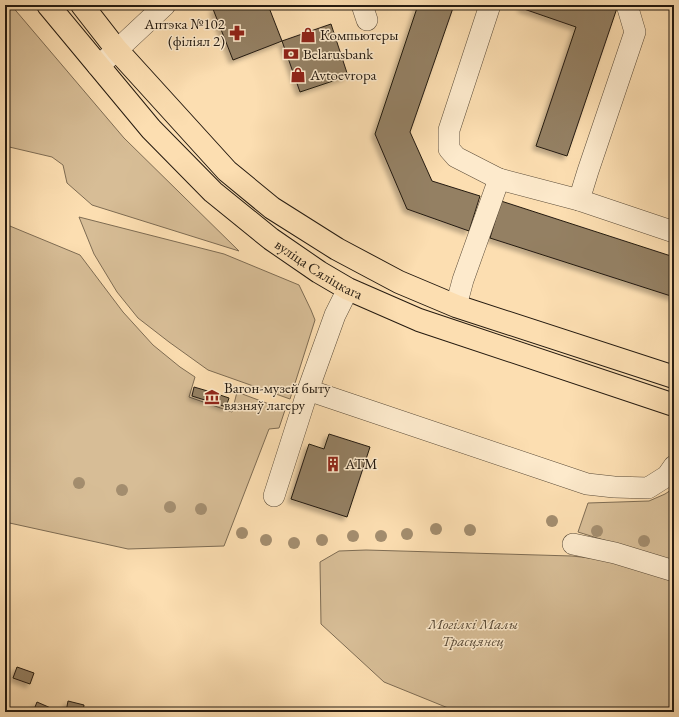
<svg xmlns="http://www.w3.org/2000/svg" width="679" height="717" font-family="'EB Garamond',serif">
  <defs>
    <filter id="shadow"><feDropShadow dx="-3.5" dy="3.5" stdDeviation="2" flood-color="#0004"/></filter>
  </defs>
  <rect width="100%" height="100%" fill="#fcdeb1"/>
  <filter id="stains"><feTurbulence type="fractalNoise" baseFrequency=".005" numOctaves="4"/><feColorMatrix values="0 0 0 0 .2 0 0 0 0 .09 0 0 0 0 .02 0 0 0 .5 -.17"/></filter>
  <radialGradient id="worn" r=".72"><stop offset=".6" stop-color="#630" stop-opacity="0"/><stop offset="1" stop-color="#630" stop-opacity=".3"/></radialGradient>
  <g fill="#d7bd96" stroke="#7e6c53">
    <polygon points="5,5 11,5 124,138 239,251 92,205 67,183 63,165 52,157 5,146"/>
    <polygon points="79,217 224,254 299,285 311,310 315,320 290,399 208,370 169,342 138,318 117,292 94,254"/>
    <polygon points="5,224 80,255 123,312 153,345 180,367 195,377 189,397 232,412 237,392 285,410 279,428 269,429 224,546 128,549 5,522"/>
    <polygon points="674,488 674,562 578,532 588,503 649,501 665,494"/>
    <polygon points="366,550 572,556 615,561 674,581 674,712 458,712 384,682 321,624 320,562 339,551"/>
  </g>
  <g fill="#948064" stroke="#241a10" filter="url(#shadow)">
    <polygon points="225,5 268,5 282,41 233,60 213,9"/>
    <polygon points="418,5 454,5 410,132 432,181 480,196 469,231 407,209 375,134"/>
    <polygon points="522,5 608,5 617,8 567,156 536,146 576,27 521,8"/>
    <polygon points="331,24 348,76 300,92 282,41"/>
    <polygon points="501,201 674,257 674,297 490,238"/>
    <polygon points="194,387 211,392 210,395 213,397 214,393 229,398 226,407 212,402 213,400 209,398 208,401 192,396"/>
    <polygon points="329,434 370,447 347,517 291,499 309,444 324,449"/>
    <polygon points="17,667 34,673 30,684 13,678"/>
    <polygon points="68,701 84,705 83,712 66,712"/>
    <polygon points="37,702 53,709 52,712 33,712"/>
  </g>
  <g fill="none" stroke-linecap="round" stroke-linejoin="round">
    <g stroke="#5a4b38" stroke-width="22">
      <g id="minor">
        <polyline points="362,5 367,20"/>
        <polyline points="490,5 449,130 449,149 456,157 499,179 579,200 674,232"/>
        <polyline points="98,66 117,50 165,5"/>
        <polyline points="579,200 588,171 635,32 627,5"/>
        <polyline points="348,289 335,315 308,390 587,484 614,487 648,488 667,476 674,466"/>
        <polyline points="456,306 463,280 499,179"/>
        <polyline points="274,496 308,390"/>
        <polyline points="573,544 615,553 674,571"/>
      </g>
    </g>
    <g stroke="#241a10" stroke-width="24">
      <g id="major">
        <path id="s1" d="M 48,5 L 151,129 L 213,192 L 271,239 L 319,272 L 348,289 L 419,320 L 674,405"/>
        <polyline points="82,5 117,50 227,171 272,208 337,249 399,282 456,306 674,377"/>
      </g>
    </g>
    <use href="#minor" stroke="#fdeacc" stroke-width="21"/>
    <use href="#major" stroke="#fcdeb1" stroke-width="22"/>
  </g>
  <g fill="#a38d6e">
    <circle cx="79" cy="483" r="6"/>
    <circle cx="122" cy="490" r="6"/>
    <circle cx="170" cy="507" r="6"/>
    <circle cx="201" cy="509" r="6"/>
    <circle cx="552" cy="521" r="6"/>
    <circle cx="436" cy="529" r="6"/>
    <circle cx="470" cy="530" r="6"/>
    <circle cx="597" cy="531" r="6"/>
    <circle cx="242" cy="533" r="6"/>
    <circle cx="407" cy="534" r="6"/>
    <circle cx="353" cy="536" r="6"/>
    <circle cx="381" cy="536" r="6"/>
    <circle cx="266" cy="540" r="6"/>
    <circle cx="322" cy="540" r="6"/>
    <circle cx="644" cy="541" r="6"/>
    <circle cx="294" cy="543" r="6"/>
  </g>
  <defs>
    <g id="pharmacy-bare" transform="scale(1.2)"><path d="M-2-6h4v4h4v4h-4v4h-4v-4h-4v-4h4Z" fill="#8f2418" stroke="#fdeacc" stroke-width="2.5" paint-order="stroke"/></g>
    <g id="shop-bare" transform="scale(1.2)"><path d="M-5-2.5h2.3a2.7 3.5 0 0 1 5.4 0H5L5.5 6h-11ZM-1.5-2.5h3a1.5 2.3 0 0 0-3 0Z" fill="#8f2418" stroke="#fdeacc" stroke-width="2.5" paint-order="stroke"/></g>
    <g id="bank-bare" transform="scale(1.2)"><path d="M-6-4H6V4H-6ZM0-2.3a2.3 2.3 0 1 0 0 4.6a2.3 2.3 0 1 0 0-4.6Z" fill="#8f2418" stroke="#fdeacc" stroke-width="2.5" paint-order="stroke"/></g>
    <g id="museum-bare" transform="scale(1.2)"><path d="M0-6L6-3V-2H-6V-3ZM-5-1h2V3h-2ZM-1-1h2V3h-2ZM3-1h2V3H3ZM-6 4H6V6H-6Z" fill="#8f2418" stroke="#fdeacc" stroke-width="2.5" paint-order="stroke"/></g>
    <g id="building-bare" transform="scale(1.2)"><path d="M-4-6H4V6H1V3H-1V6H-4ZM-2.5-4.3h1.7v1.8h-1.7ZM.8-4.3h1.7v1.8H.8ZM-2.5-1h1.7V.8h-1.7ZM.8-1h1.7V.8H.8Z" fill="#8f2418" stroke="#fdeacc" stroke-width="2.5" paint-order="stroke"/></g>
  </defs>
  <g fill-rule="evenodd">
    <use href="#pharmacy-bare" x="237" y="33"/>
    <use href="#shop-bare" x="308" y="35"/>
    <use href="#bank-bare" x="291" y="54"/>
    <use href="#shop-bare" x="298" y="75"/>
    <use href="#museum-bare" x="212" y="397"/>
    <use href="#building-bare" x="333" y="464"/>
  </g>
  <g text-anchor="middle" stroke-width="3" stroke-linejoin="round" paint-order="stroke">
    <g font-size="15" fill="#241a10" stroke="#fdeacc" text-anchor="start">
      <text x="225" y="29" text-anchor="end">Аптэка №102<tspan x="225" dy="17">(філіял 2)</tspan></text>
      <text x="320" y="40">Компьютеры</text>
      <text x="303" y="59">Belarusbank</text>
      <text x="310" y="80">Avtoevropa</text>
      <text x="224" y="393">Вагон-музей быту<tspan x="224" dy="17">вязняў лагеру</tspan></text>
      <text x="345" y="469">АТМ</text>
    </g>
    <g font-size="15" fill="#241a10" stroke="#fdeacc">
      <text dy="5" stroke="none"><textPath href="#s1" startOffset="381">вуліца Сяліцкага</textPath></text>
    </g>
    <g font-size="15" font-style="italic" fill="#5a4b38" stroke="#fdeacc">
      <text x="473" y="629">Могілкі Малы<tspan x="473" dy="17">Трасцянец</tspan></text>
    </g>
  </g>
  <rect width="679" height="717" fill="none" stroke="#fcdeb1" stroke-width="20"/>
  <rect x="6" y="6" width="667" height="705" fill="none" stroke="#241a10" stroke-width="2"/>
  <rect x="10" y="10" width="659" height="697" fill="none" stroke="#241a10"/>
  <rect width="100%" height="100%" filter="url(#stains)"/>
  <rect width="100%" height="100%" fill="url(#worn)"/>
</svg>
